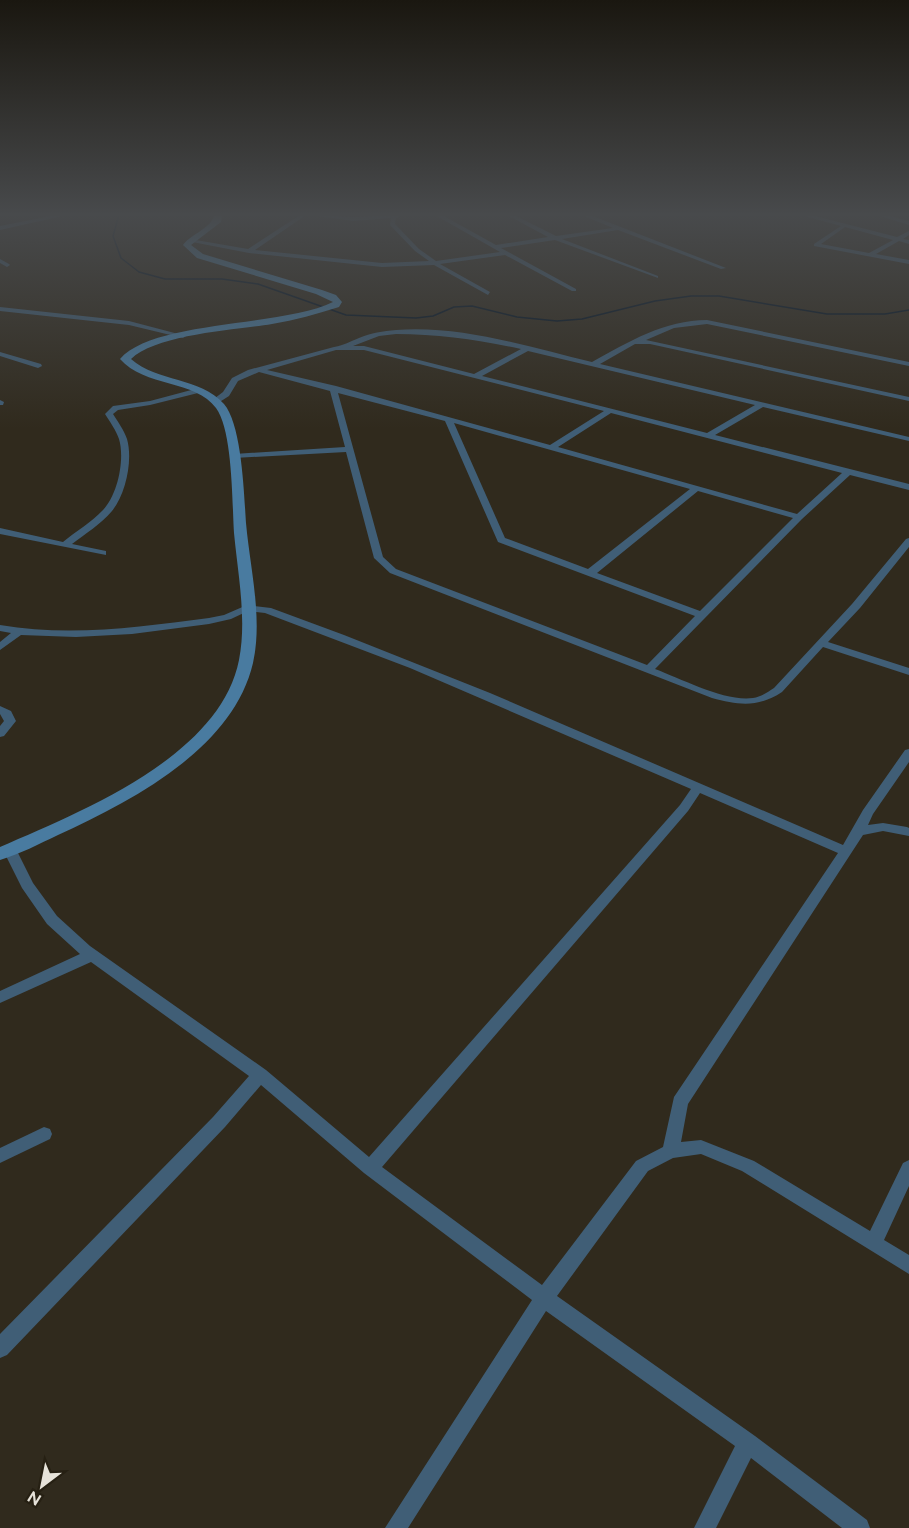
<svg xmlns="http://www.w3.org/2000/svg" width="909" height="1528" font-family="Raleway,sans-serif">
  <rect width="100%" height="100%" fill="#302a1d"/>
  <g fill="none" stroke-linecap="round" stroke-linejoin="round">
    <polyline stroke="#001223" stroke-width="1.5" points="119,215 113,236 121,258 139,272 165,279 222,279 258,284 346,315 416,318 433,316 454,307 472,306 517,317 557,321 582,319 655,301 691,296 719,296 827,314 885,314 909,310"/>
    <g fill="#405e76" fill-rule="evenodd">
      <polygon points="55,215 67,215 0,230 0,226"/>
      <polygon points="300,215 306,215 255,250 382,263 429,261 415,251 390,225 391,218 353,221 311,215 353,217 402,215 396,218 395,224 419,249 436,261 500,252 435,215 442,215 496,245 548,237 507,215 514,215 556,236 613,228 582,215 590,215 726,268 721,269 618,230 562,239 658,276 658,278 555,240 501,248 576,289 576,291 572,291 505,255 440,264 490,292 488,295 434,265 382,267 249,253 187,241 190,239 248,249"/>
      <path d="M 801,215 L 811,215 L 897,237 L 909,231 L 909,235 L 903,239 L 909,240 L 909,244 L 899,241 L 876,254 L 909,260 L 909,264 L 814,246 L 814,244 L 841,226 ZM 845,227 L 893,240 L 869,253 L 821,244 Z"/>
      <polygon points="877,215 887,215 909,221 909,225"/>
      <polygon points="0,259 9,264 10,265 7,267 0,263"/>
      <polygon points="0,307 129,321 186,336 183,338 129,325 0,311"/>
      <path d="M 707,320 L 909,362 L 909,366 L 707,324 L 674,328 L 646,340 L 909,397 L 909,401 L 650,344 L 635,344 L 600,364 L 909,437 L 909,441 L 763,407 L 715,435 L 909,484 L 909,490 L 850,475 L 802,519 L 655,669 C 682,679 725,702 753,698 C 761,697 768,692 774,688 L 852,604 L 906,539 L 909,538 L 909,547 L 860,608 L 828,642 L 909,668 L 909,675 L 823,647 L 782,692 C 758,708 738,705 712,698 L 390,573 L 374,558 L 346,452 L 234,458 L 230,456 L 234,454 L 345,447 L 330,391 L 259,372 L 238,381 L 229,396 L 218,403 L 211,401 L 223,392 L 232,378 L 248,370 L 334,347 C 345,345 349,342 359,338 C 371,333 383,331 396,330 C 462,325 529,347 592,362 C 628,342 665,320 707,320 ZM 396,334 C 439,334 480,340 521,349 L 474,374 L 364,346 L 353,346 L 379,336 ZM 336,350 L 364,350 L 604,411 L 550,445 L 336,386 L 267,370 ZM 528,351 L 755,405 L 707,433 L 482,376 ZM 338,393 L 445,421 L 498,542 L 695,616 L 647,665 L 396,569 L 383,557 ZM 611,413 L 842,473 L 797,514 L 558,447 ZM 454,423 L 690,489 L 588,569 L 505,538 ZM 698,491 L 793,518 L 700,611 L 597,573 Z"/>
      <polygon points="0,352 41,364 42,366 38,368 0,356"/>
      <path d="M 195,389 L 199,391 L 198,393 L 150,405 L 118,410 L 113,414 C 118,422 124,430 127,439 C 133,460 126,494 112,511 C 101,524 85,534 72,544 L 106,551 L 106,555 L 0,534 L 0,528 L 63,542 C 76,531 92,522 103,510 C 118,494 125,459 119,439 C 116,430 110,422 105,414 L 113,406 L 150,401 Z"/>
      <polygon points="0,400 4,402 3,405 0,405"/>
      <path d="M 247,605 L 271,608 L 344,635 L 490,693 L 843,845 L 863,810 L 905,750 L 909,749 L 909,762 L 873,814 L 868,825 L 883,823 L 907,827 L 909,828 L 909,836 L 883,831 L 863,835 L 688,1104 L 681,1142 L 701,1140 L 754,1161 L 870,1231 L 903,1163 L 909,1160 L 909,1186 L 884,1240 L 909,1255 L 909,1274 L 742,1171 L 701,1154 L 673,1158 L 648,1171 L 557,1296 L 755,1436 L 867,1520 L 870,1528 L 842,1528 L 751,1458 L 716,1528 L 694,1528 L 735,1446 L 546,1311 L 408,1528 L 385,1528 L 532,1300 L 364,1173 L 261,1085 L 225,1127 L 7,1355 L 0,1358 L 0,1334 L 213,1117 L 249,1076 L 91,962 L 0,1003 L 0,991 L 80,954 L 47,924 L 22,888 L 3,850 L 5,847 L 15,847 L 33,883 L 57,916 L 90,946 L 266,1070 L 369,1157 L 680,805 L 691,789 L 410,668 L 265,613 L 248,611 L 231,619 L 209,624 L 132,634 L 76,637 L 21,635 L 0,650 L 0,642 L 11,633 L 0,631 L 0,625 C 70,637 140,627 209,618 L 224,615 ZM 700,793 L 838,853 L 674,1097 L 663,1147 L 636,1161 L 542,1285 L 382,1167 L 688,811 Z"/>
      <polygon points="0,706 11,711 16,721 4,736 0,737 0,726 4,721 0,714"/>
      <polygon points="44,1127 50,1129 52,1134 50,1139 0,1163 0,1148"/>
    </g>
    <path fill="#497ba0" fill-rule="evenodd" d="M 214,215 L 222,215 L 221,222 L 191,245 L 203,254 L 322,290 L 336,295 L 342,302 L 339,307 C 317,314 295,320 272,324 C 236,330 157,334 131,359 C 157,382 200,377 224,404 C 242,425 244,494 246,523 C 250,568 263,618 253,663 C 233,749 132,801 58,835 C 39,844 20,854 0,860 L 0,847 C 80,812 220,757 239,660 C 247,619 238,575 234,533 C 232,503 233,431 216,408 C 196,380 144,387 120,359 C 153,320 282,327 333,302 L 316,294 L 197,258 L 183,245 C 191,234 212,228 214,215 Z"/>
  </g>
  <linearGradient id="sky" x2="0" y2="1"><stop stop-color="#1a1710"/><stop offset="0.5" stop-color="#484a4c"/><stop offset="1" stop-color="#484a4c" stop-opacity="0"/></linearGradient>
  <rect width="909" height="429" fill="url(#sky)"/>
  <g transform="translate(42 1486) rotate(212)" stroke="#262013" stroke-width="4.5" paint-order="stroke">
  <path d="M0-4.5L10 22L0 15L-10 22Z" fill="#e6e2d9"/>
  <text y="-9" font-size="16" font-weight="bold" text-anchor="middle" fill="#e6e2d9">N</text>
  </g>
</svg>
